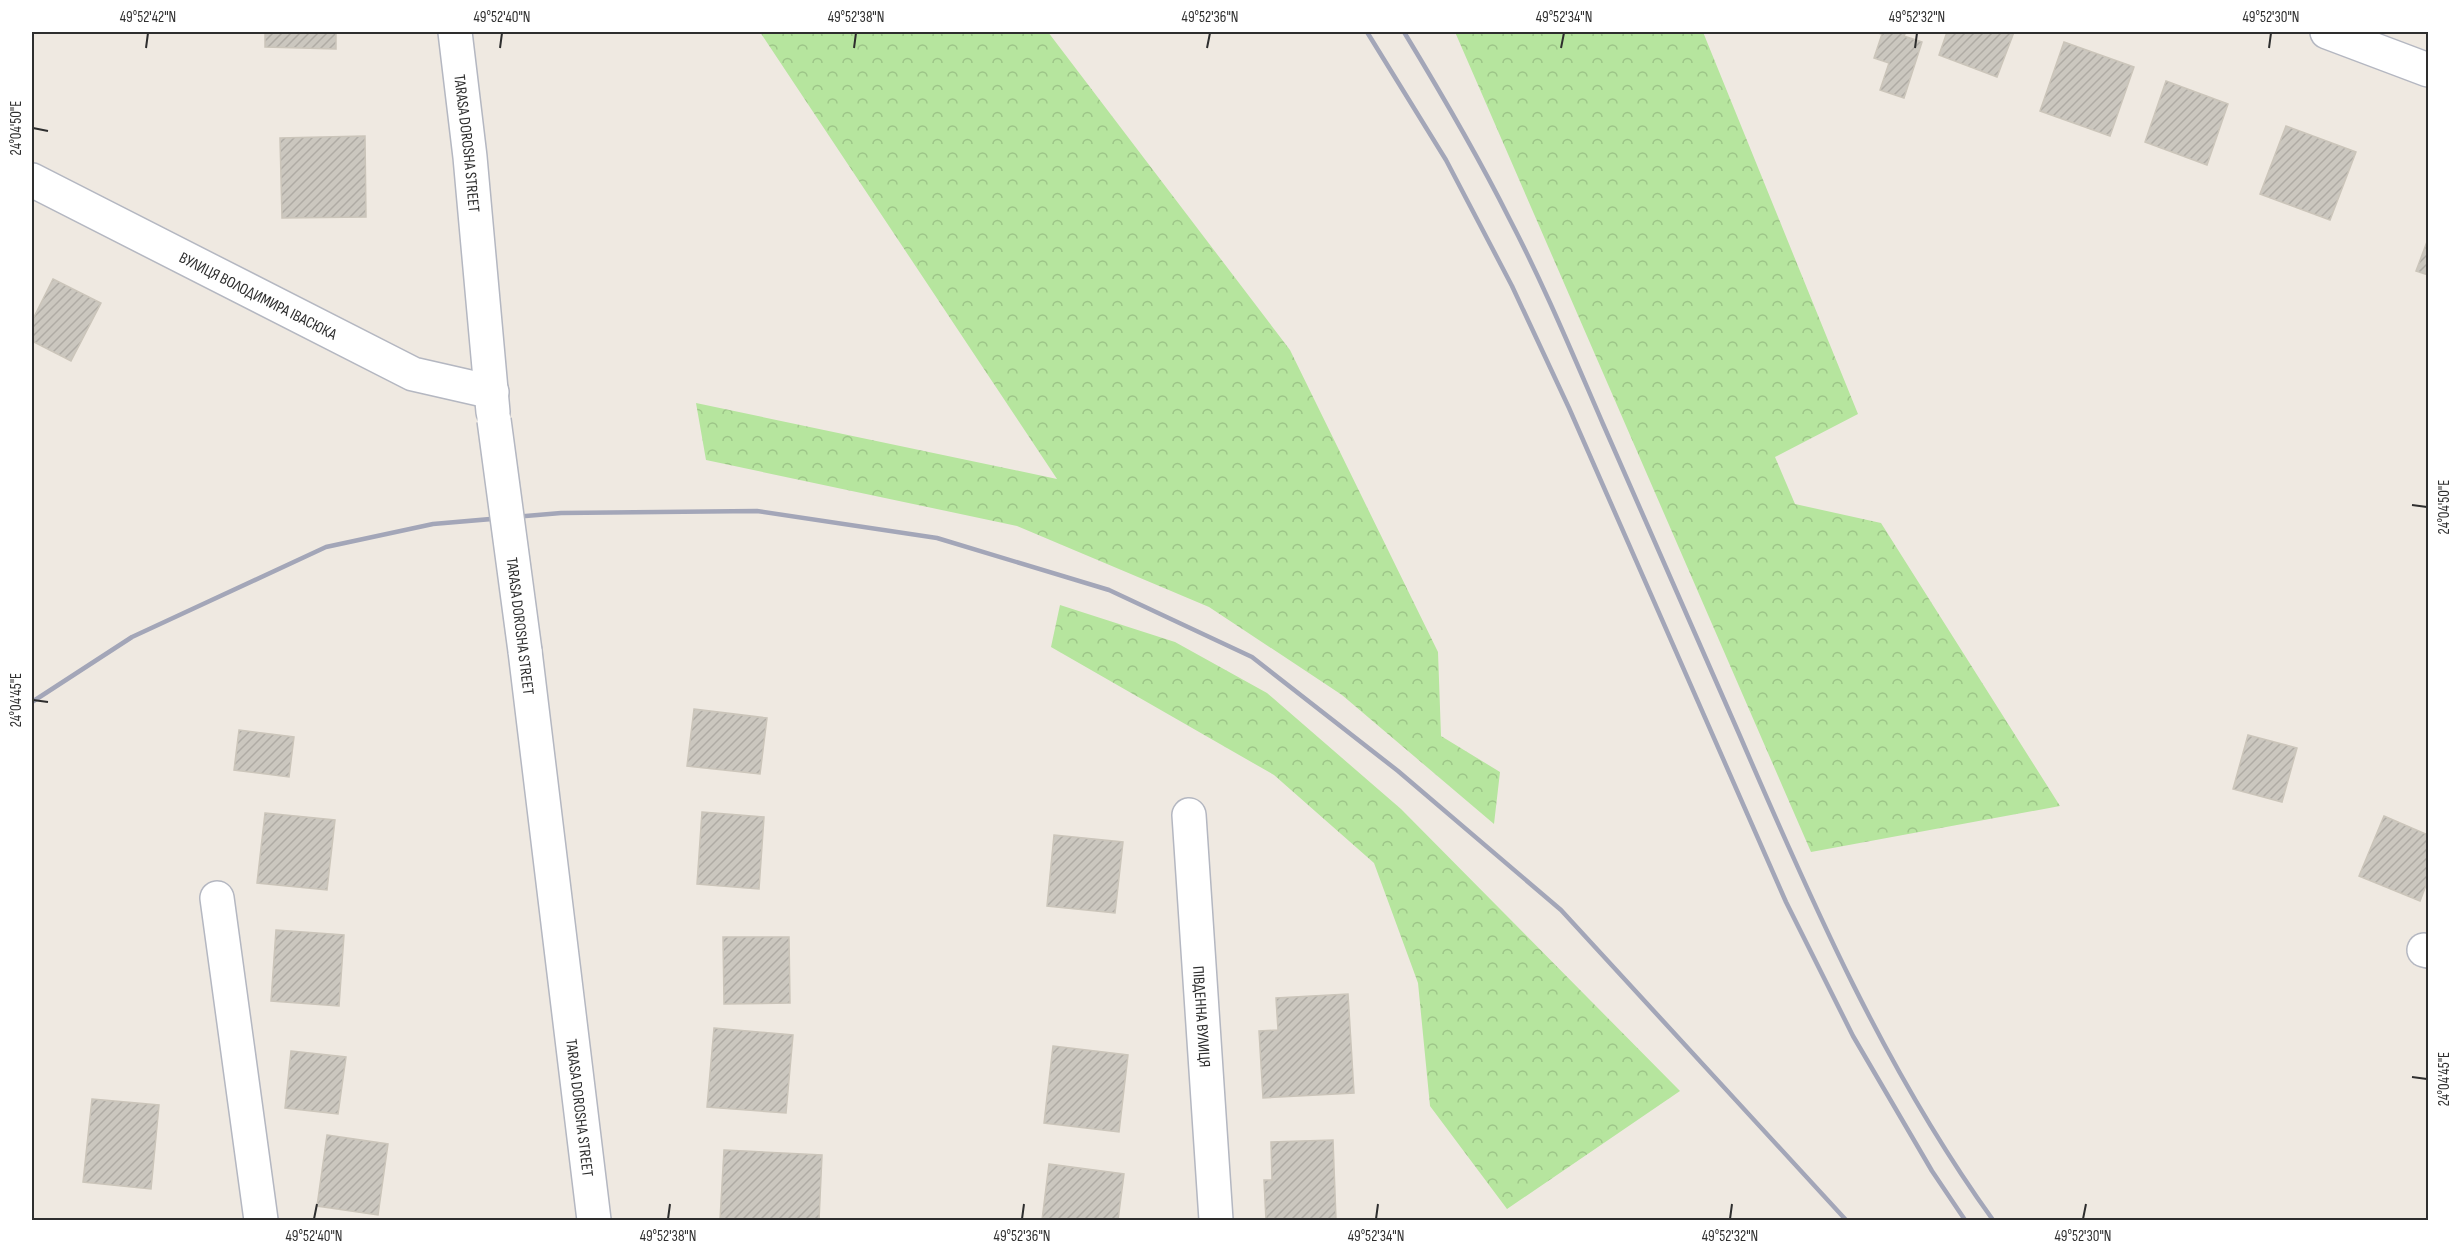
<svg xmlns="http://www.w3.org/2000/svg" width="2460" height="1252" font-family="'Sofia Sans Condensed',sans-serif">
  <defs>
    <pattern id="forest-crowns" width="20" height="18" patternUnits="userSpaceOnUse" patternTransform="scale(1.5)"><rect width="20" height="18" fill="#b6e59e"/><path d="M2 6a3 3 0 1 1 6 0M12 15a3 3 0 1 1 6 0" fill="none" stroke="#9dc588"/></pattern>
    <pattern id="building-hatch" width="6" height="6" patternUnits="userSpaceOnUse" patternTransform="scale(1.5)"><rect width="6" height="6" fill="#cbc7bf"/><path d="M-1 1l2-2M0 6l6-6M5 7l2-2" fill="none" stroke="#afaba4"/></pattern>
  </defs>
  <rect width="100%" height="100%" fill="#efe9e1"/>
  <g fill="url(#forest-crowns)">
    <polygon points="760,32 1048,32 1290,350 1438,652 1441,736 1500,772 1494,824 1342,695 1209,607 1017,526 706,460 696,403 1057,479"/>
    <polygon points="1455,32 1703,32 1858,414 1775,457 1795,504 1881,523 2060,806 1811,852"/>
    <polygon points="1060,605 1175,642 1267,693 1401,809 1680,1091 1507,1209 1430,1106 1418,983 1374,863 1274,775 1051,647"/>
  </g>
  <g fill="url(#building-hatch)" stroke="#cbc5ba" stroke-width="1.5">
    <polygon points="265,32 336,32 336,49 265,47"/>
    <polygon points="1873,32 1906,32 1904,36 1922,42 1904,98 1880,90 1889,63 1874,58 1882,34"/>
    <polygon points="1947,32 2014,32 1997,77 1939,55"/>
    <polygon points="2064,42 2134,67 2110,136 2040,111"/>
    <polygon points="2166,81 2228,104 2207,165 2145,142"/>
    <polygon points="2286,126 2356,152 2330,220 2260,194"/>
    <polygon points="365,136 366,217 282,218 280,138"/>
    <polygon points="2428,239 2428,275 2416,271"/>
    <polygon points="53,279 101,303 71,361 32,341 32,321"/>
    <polygon points="694,709 767,718 760,774 687,766"/>
    <polygon points="239,730 294,737 289,777 234,770"/>
    <polygon points="2248,735 2297,748 2282,802 2233,789"/>
    <polygon points="702,812 764,817 759,889 697,884"/>
    <polygon points="265,813 335,820 327,890 257,883"/>
    <polygon points="2384,816 2428,835 2428,880 2420,901 2359,876"/>
    <polygon points="1054,835 1123,842 1115,913 1047,906"/>
    <polygon points="276,930 344,935 339,1006 271,1001"/>
    <polygon points="723,937 789,937 790,1003 724,1004"/>
    <polygon points="1348,994 1354,1093 1263,1098 1259,1031 1278,1030 1276,998"/>
    <polygon points="714,1028 793,1035 786,1113 707,1107"/>
    <polygon points="1053,1046 1128,1055 1119,1132 1044,1123"/>
    <polygon points="291,1051 346,1057 338,1114 285,1108"/>
    <polygon points="92,1099 159,1105 151,1189 83,1182"/>
    <polygon points="327,1135 388,1144 378,1215 317,1206"/>
    <polygon points="1333,1140 1336,1220 1266,1220 1264,1180 1272,1180 1271,1142"/>
    <polygon points="724,1150 822,1155 819,1220 720,1220"/>
    <polygon points="1049,1164 1124,1174 1118,1220 1042,1220"/>
  </g>
  <g fill="none" stroke-linecap="round" stroke-linejoin="round">
    <g stroke="#b4b7c1" stroke-width="36">
      <g id="minor">
        <path id="s1" d="M 455,32 L 470,157 L 493,412"/>
        <polyline points="2327,32 2428,70"/>
        <path id="s2" d="M 32,180 L 413,374 L 492,392"/>
        <path id="s3" d="M 525,651 L 594,1220"/>
        <path id="s4" d="M 1189,815 L 1216,1220"/>
        <polyline points="217,898 261,1220"/>
        <polyline points="2424,950 2428,951"/>
      </g>
    </g>
    <use href="#minor" stroke="#fff" stroke-width="33"/>
    <g stroke="#a3a6b8" stroke-width="4.5">
      <polyline points="1367,32 1446,160 1512,286 1569,408 1786,902 1853,1036 1932,1171 1965,1220"/>
      <path d="M 1404,32 C 1441,93 1477,154 1509,218 C 1544,285 1573,355 1603,424 C 1649,528 1694,632 1740,736 C 1812,903 1886,1072 1993,1220"/>
      <polyline points="32,702 132,637 326,547 433,524 561,513 757,511 937,538 1109,590 1252,657 1398,771 1561,910 1846,1220"/>
    </g>
    <g stroke="#b4b7c1" stroke-width="36" stroke-linecap="butt">
      <polyline id="minor-bridge" points="494,420 525,651"/>
    </g>
    <use href="#minor-bridge" stroke="#fff" stroke-width="33"/>
  </g>
  <path fill="none" stroke="#2e2e2e" stroke-width="2" d="M 146,48 L 148,33M 500,48 L 502,33M 854,48 L 856,33M 1207,48 L 1210,33M 1561,48 L 1564,33M 1915,48 L 1917,33M 2269,48 L 2271,33M 33,128 L 48,131M 2412,505 L 2427,507M 33,700 L 48,702M 2412,1077 L 2427,1079M 314,1219 L 317,1204M 668,1219 L 670,1204M 1022,1219 L 1024,1204M 1376,1219 L 1378,1204M 1730,1219 L 1732,1204M 2083,1219 L 2086,1204"/>
  <g text-anchor="middle" stroke-width="5" stroke-linejoin="round" paint-order="stroke">
    <g font-size="16" fill="#2e2e2e" stroke="#fff">
      <text dy="6" stroke="none"><textPath href="#s1" startOffset="112">TARASA DOROSHA STREET</textPath></text>
      <text dy="6" stroke="none"><textPath href="#s2" startOffset="254">ВУЛИЦЯ ВОЛОДИМИРА ІВАСЮКА</textPath></text>
      <text transform="translate(521 626) rotate(83)" y="6">TARASA DOROSHA STREET</text>
      <text dy="6" stroke="none"><textPath href="#s4" startOffset="202">ПІВДЕННА ВУЛИЦЯ</textPath></text>
      <text dy="6" stroke="none"><textPath href="#s3" startOffset="460">TARASA DOROSHA STREET</textPath></text>
    </g>
  </g>
  <rect width="2460" height="1252" fill="none" stroke="#ffffff" stroke-width="66"/>
  <rect x="33" y="33" width="2394" height="1186" fill="none" stroke="#2e2e2e" stroke-width="2"/>
  <g font-size="15" text-anchor="middle" fill="#2e2e2e">
    <text x="148" y="22">49°52'42"N</text>
    <text x="502" y="22">49°52'40"N</text>
    <text x="856" y="22">49°52'38"N</text>
    <text x="1210" y="22">49°52'36"N</text>
    <text x="1564" y="22">49°52'34"N</text>
    <text x="1917" y="22">49°52'32"N</text>
    <text x="2271" y="22">49°52'30"N</text>
    <text transform="translate(16 128) rotate(-90)" y="5">24°04'50"E</text>
    <text transform="translate(2444 507) rotate(-90)" y="5">24°04'50"E</text>
    <text transform="translate(16 700) rotate(-90)" y="5">24°04'45"E</text>
    <text transform="translate(2444 1079) rotate(-90)" y="5">24°04'45"E</text>
    <text x="314" y="1241">49°52'40"N</text>
    <text x="668" y="1241">49°52'38"N</text>
    <text x="1022" y="1241">49°52'36"N</text>
    <text x="1376" y="1241">49°52'34"N</text>
    <text x="1730" y="1241">49°52'32"N</text>
    <text x="2083" y="1241">49°52'30"N</text>
  </g>
</svg>
